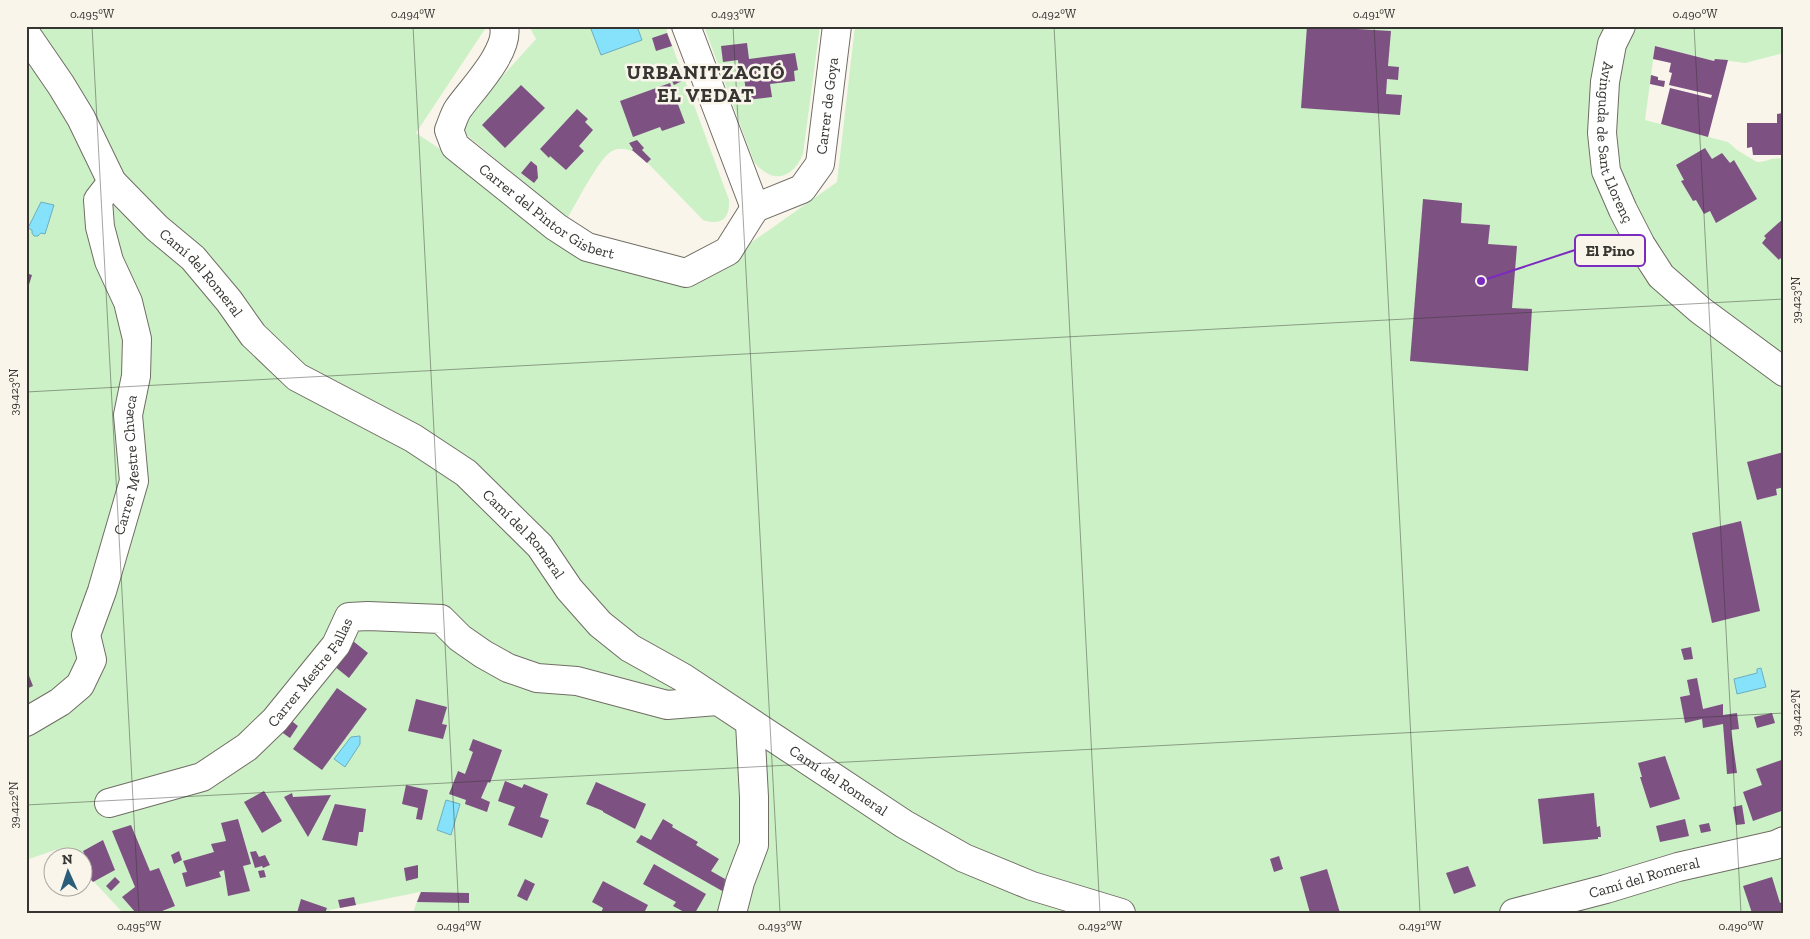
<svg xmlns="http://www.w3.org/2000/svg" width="1810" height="939" font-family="'Zilla Slab',serif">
  <rect width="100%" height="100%" fill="#f9f5eb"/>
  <g fill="#cdf1c7">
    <path d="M 26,26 L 487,26 L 416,133 L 587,247 L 691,285 L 837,182 L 855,26 L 1784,26 L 1784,53 L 1745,63 L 1715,59 L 1714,61 L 1655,46 L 1645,120 L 1728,142 L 1737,150 L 1757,162 C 1767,162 1772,156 1784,159 L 1784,913 L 413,913 L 420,892 L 330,910 L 329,913 L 123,913 L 83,870 L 82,856 L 69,856 L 61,848 L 26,860 Z"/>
    <path d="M 529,26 L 665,26 L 729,200 C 730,219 721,226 703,220 L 638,153 C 629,150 621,146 612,151 C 599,158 576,204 567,219 L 462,131 L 462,121 L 536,39 Z"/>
    <path d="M 704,26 L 820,26 L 803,154 C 792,180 772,184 754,162 Z"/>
  </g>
  <g fill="#86e1fa" stroke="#6eadbe">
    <polygon points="598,26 637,26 642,40 601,55 591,29"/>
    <polygon points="41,202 54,205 45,234 41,233 38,236 34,236 32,233 32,230 28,228"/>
    <polygon points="1761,668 1766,687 1737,694 1734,679 1757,673 1757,669"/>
    <polygon points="360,736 360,744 345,767 334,759 351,737"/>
    <polygon points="446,800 460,804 451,835 437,830"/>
  </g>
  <g fill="#7e5183">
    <polygon points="1307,26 1391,31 1388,66 1399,67 1398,80 1387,79 1386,94 1402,95 1400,115 1301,108"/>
    <polygon points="667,33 672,46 656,51 652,38"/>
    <polygon points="747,43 749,59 795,53 798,70 794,71 795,81 770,84 772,97 747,100 744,77 740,78 738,60 723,62 721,46"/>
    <polygon points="1655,46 1714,61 1715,59 1728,60 1708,137 1661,124 1670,88 1711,98 1712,95 1669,85 1672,73 1669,72 1671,63 1653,59"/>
    <polygon points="675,67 682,81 674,85 667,71"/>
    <polygon points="1651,75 1658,77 1658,80 1665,81 1664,87 1650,84"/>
    <polygon points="670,83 685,123 662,131 660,127 633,137 620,101"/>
    <polygon points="521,85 545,108 505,148 482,125"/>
    <polygon points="577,109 588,119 585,122 593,130 579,146 584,151 566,170 550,156 549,158 540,149"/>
    <polygon points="1784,113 1784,155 1753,155 1752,147 1747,148 1747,123 1777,123 1777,114"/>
    <polygon points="637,140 644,148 642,150 651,159 647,163 632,150 633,149 629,143"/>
    <polygon points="1705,148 1712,159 1722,153 1730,163 1734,160 1757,199 1716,223 1710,211 1704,214 1696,200 1693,201 1681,181 1684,180 1676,165"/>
    <polygon points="531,161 537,166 538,178 534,183 521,173"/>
    <polygon points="1423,199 1462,203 1461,223 1490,225 1488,244 1517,246 1512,308 1532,309 1528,371 1410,361"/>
    <polygon points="1784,218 1784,262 1780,258 1779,260 1762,243 1766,238 1764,236"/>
    <polygon points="26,273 32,275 27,291 26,291"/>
    <polygon points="1784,452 1784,487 1776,489 1777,495 1757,500 1747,462"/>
    <polygon points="1741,521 1760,611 1712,623 1692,533"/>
    <polygon points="353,641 368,653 349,678 334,666"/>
    <polygon points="1691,647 1693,659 1684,660 1681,649"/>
    <polygon points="26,668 33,686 26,689"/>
    <polygon points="1697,678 1703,709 1723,704 1723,715 1737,713 1739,729 1731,730 1737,773 1727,774 1723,724 1703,728 1702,719 1685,723 1680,697 1690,695 1687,680"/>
    <polygon points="337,688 367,709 322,770 293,749"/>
    <polygon points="416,699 447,707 442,724 447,725 443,739 408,731"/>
    <polygon points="1772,713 1775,723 1757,728 1754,717"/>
    <polygon points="289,719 298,726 290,738 280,731"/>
    <polygon points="473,739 502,750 490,783 488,782 481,798 490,802 487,812 465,804 466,800 449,794 458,771 465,774 473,752 469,750"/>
    <polygon points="1665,756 1680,799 1650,808 1640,777 1642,777 1638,763"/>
    <polygon points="1784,759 1784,810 1753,821 1743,792 1762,785 1756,769"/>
    <polygon points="505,781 522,788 524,784 548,794 540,817 549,820 542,838 508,825 515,807 498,801"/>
    <polygon points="596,782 646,804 635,829 603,812 603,811 586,804"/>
    <polygon points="406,785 428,790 422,820 416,819 418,808 402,804"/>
    <polygon points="264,791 282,821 262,833 244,802"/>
    <polygon points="292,793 293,797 331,795 308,837 284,797"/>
    <polygon points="1594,793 1597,827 1600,826 1601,837 1598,837 1598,839 1543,844 1538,799"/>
    <polygon points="335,804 366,809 363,832 359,832 357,846 322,840"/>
    <polygon points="1742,805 1745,824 1736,825 1733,807"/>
    <polygon points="238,819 251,864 243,866 250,891 228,896 224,870 219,872 221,877 186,887 182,873 187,872 183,861 214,852 211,844 226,841 221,823"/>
    <polygon points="663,819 673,825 672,827 698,842 696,845 719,859 711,871 725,879 724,892 636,842 641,835 651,840"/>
    <polygon points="1685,819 1689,836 1660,842 1656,826"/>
    <polygon points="1709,823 1711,831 1701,833 1699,825"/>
    <polygon points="131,825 150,871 159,868 175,906 157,913 136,913 122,897 135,887 112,831"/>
    <polygon points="103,840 115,870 93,882 82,870 82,856 77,856 84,853 83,851"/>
    <polygon points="179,851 182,860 174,864 171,855"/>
    <polygon points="256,851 259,857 265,855 270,865 263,868 262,866 255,868 250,852"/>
    <polygon points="1279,856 1283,869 1274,872 1270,859"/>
    <polygon points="654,864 706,894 695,913 686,913 673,906 676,902 643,884"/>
    <polygon points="418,865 418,878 406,881 404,868"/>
    <polygon points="1468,866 1476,886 1454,894 1446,873"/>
    <polygon points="1327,869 1340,913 1310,913 1300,877"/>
    <polygon points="264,870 266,877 260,878 258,871"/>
    <polygon points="115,877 120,882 111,891 106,886"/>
    <polygon points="1772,877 1780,903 1784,901 1784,913 1752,913 1743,886"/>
    <polygon points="525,879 535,884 527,901 517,896"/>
    <polygon points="603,881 648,905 644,913 601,913 603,908 592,902"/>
    <polygon points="421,892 469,893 469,903 417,902"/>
    <polygon points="354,897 356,905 340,908 338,900"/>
    <polygon points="301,899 327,908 325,913 297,913"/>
  </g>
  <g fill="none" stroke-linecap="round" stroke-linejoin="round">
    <g stroke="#706d64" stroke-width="30">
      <g id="minor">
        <path id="s1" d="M 504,26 C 510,51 472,89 458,109 C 454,115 452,123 449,130 L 455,146 L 556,227 L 587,247 L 686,273 L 728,251 L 755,208"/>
        <polyline points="686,26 755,208"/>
        <path id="s2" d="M 1621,26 L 1612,44 L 1605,82 L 1602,133 L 1606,171 L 1623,210 L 1641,245 L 1661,276 L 1700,310 L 1784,372"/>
        <path id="s3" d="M 26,34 L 61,85 L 81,118 L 112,182 L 157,228 L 193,258 L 229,301 L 253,335 L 297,377 L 413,438 L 466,473 L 540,546 L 569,589 L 600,624 L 630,648 L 682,677 L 904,824 L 964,858 L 1032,886 L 1121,913"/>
        <path id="s4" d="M 755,208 L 802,189 L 820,164 L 837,26"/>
        <path id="s5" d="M 26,722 L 60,702 L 80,685 L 92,660 L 86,635 L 102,591 L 134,481 L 128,415 L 136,376 L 137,339 L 128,302 L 109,261 L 100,227 L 98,200 L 112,182"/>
        <path id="s6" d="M 109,803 L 202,777 L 247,747 L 275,720 L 336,645 L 349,617 L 368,616 L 441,619 L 460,638 L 483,654 L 508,668 L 537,678 L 577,681 L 667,705 L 717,701"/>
        <polyline points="732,913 740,882 754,845 754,797 750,723"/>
        <path id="s7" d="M 1514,913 L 1606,889 L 1678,867 L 1775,845 L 1784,841"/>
      </g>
    </g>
    <use href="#minor" stroke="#fff" stroke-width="28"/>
  </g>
  <path fill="none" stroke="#363531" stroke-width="1" stroke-opacity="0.45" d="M 92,26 L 139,913M 413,26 L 459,913M 733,26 L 780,913M 1054,26 L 1100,913M 1374,26 L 1420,913M 1694,26 L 1741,913M 26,392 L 1784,299M 26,805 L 1784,713"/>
  <g text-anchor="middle" stroke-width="5" stroke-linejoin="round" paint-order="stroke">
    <g font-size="15" fill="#363531" stroke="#f9f5eb">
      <text dy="5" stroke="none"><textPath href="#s4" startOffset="140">Carrer de Goya</textPath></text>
      <text dy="5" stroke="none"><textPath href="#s2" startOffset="121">Avinguda de Sant Llorenç</textPath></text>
      <text dy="5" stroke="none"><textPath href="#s1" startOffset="251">Carrer del Pintor Gisbert</textPath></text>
      <text dy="5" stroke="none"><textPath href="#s3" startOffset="299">Camí del Romeral</textPath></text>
      <text dy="5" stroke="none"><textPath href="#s5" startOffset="296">Carrer Mestre Chueca</textPath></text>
      <text dy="5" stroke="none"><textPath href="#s3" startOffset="720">Camí del Romeral</textPath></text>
      <text dy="5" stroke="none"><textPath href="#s6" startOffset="249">Carrer Mestre Fallas</textPath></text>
      <text dy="5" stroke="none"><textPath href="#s3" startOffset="1124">Camí del Romeral</textPath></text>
      <text dy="5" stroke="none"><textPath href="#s7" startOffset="135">Camí del Romeral</textPath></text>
    </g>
    <g font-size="20" font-weight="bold" letter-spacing="1" fill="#363531" stroke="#f9f5eb">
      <text x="706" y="79">URBANITZACIÓ<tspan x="706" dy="23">EL VEDAT</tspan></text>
    </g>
  </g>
  <path fill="none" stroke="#7b2cbf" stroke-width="2" d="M1481 281L1575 250"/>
  <circle fill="#7b2cbf" stroke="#f9f5eb" stroke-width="2" cx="1481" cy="281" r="5"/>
  <rect fill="#f9f5eb" stroke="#7b2cbf" stroke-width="2" x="1575" y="235" width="70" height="31" rx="5"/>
  <g font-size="16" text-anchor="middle" font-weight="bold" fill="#363531">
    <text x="1610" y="256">El Pino</text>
  </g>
  <rect width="1810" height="939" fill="none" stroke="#f9f5eb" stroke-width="55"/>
  <g transform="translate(68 872) rotate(357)"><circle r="24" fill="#f9f5eb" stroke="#aba8a1"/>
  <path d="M0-4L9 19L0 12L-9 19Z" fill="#295d79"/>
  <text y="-8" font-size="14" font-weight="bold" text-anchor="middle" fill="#363531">N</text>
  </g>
  <rect x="28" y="28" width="1754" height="884" fill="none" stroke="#363531" stroke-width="2"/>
  <g font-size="12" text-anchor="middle" fill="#363531">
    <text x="92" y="18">0.495°W</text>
    <text x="413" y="18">0.494°W</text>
    <text x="733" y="18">0.493°W</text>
    <text x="1054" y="18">0.492°W</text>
    <text x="1374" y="18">0.491°W</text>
    <text x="1695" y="18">0.490°W</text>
    <text transform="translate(1796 300) rotate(-90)" y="4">39.423°N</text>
    <text transform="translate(14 392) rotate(-90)" y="4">39.423°N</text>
    <text transform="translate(1796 713) rotate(-90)" y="4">39.422°N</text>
    <text transform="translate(14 805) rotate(-90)" y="4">39.422°N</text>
    <text x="139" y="930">0.495°W</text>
    <text x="459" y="930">0.494°W</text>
    <text x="780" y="930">0.493°W</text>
    <text x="1100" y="930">0.492°W</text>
    <text x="1420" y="930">0.491°W</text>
    <text x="1741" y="930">0.490°W</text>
  </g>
</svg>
